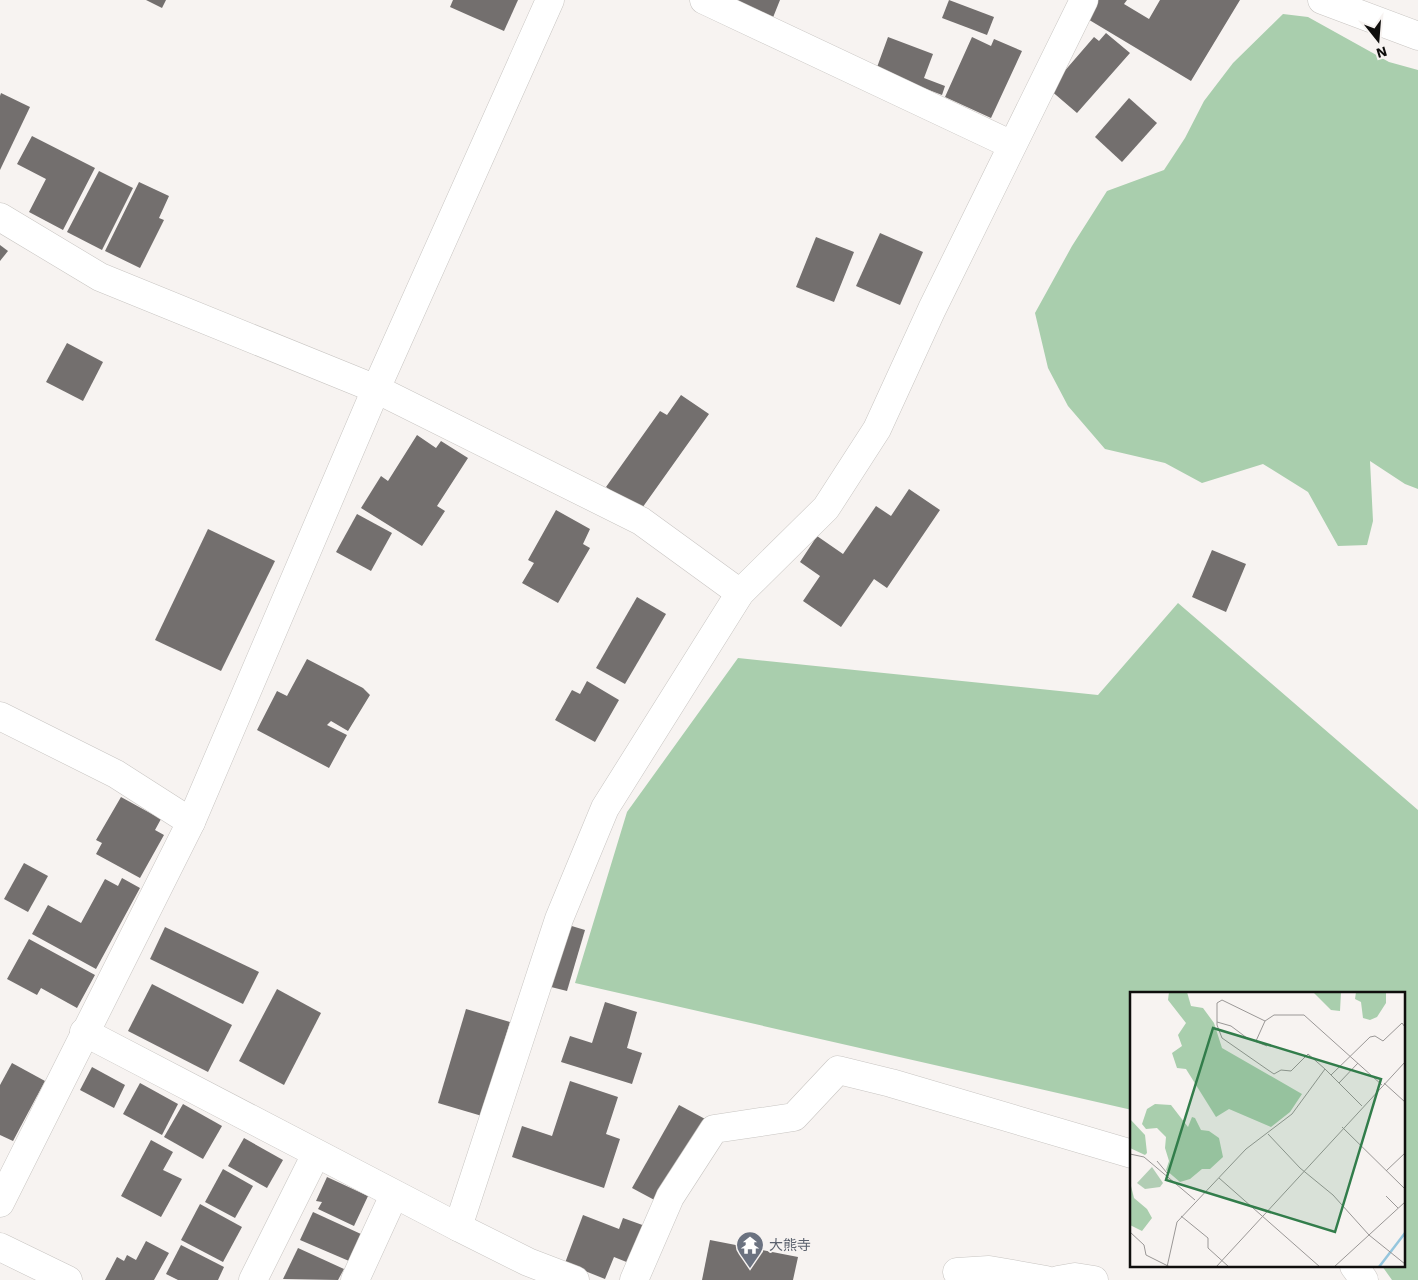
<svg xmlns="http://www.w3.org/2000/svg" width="1418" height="1280" font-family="'Work Sans','Noto Sans JP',sans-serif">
  <rect width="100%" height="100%" fill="#f7f3f1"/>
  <g fill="#a9cead">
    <polygon points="1283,14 1308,17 1389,62 1418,70 1418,489 1405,484 1370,461 1373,521 1367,545 1338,546 1308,492 1263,464 1202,483 1165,463 1105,449 1068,406 1048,368 1035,313 1072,246 1107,191 1164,170 1185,138 1204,101 1233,63"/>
    <polygon points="1178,603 1418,810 1418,1280 1392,1280 1382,1266 1404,1266 1404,994 1132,994 1132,1110 575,983 627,812 738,658 1098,695"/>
  </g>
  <g fill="#736f6e">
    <polygon points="146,0 166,0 162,8"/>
    <polygon points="453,0 518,0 504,31 450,7"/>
    <polygon points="721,0 780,0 772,20"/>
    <polygon points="949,0 994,17 987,35 942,18"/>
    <polygon points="1090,0 1127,0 1124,4 1149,19 1160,0 1240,0 1191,81 1081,15"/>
    <polygon points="1106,33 1130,53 1077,113 1049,89 1094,37 1099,41"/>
    <polygon points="888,37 933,54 924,78 945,86 942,95 876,70"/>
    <polygon points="972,37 991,46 994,39 1022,51 991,118 945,97"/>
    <polygon points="1,93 30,107 0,170 0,96"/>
    <polygon points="1129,98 1157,123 1122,162 1095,137"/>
    <polygon points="32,136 95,168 63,230 29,212 46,179 17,164"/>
    <polygon points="99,171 133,188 102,250 67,232"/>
    <polygon points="139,182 169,196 159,218 164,220 140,268 105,251"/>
    <polygon points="880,233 923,252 900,305 856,286"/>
    <polygon points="816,237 854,252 834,302 796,287"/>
    <polygon points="0,245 8,251 0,261"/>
    <polygon points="67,343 103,362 83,401 46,382"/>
    <polygon points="681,395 709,414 640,511 606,487 660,411 667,415"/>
    <polygon points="417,435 436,448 441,441 468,458 437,506 445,511 422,546 361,508 381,476 388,481"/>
    <polygon points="909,489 940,510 887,588 874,579 841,627 803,601 820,576 800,562 817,536 843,554 876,506 891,516"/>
    <polygon points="556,510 590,529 583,544 590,548 558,603 522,583 534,563 528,560"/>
    <polygon points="357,514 392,533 371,571 336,552"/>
    <polygon points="208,529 275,561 221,671 155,640"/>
    <polygon points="1212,550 1246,564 1226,612 1192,597"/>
    <polygon points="637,597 666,614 625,684 596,668"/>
    <polygon points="307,659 363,688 370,695 348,731 331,721 327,725 347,735 329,768 257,730 277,691 287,696"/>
    <polygon points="587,681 619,700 595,742 555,720 572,690 580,694"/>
    <polygon points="121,797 161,819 155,830 164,835 140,878 96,854 102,843 96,840"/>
    <polygon points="24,863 48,876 28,912 4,899"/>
    <polygon points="122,878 140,888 96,969 32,934 48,905 81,923 105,879 118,886"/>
    <polygon points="565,924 585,930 567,991 547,986"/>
    <polygon points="165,927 259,972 243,1004 150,959"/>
    <polygon points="29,939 95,975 77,1008 41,988 37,995 7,979"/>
    <polygon points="152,984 232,1025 208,1072 128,1031"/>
    <polygon points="277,989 321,1013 284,1085 239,1061"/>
    <polygon points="605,1002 637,1012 627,1048 642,1053 632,1084 561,1062 570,1036 592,1043"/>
    <polygon points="466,1009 510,1022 482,1116 438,1103"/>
    <polygon points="12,1063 45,1081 13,1141 0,1135 0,1085"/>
    <polygon points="92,1067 125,1085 114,1108 80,1090"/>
    <polygon points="570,1081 618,1097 606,1134 620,1139 604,1188 512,1157 522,1126 552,1136"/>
    <polygon points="140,1083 178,1104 162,1135 123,1114"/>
    <polygon points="183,1104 222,1126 203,1159 164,1137"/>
    <polygon points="679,1105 707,1120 660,1203 632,1188"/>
    <polygon points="244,1138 283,1160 267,1188 228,1166"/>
    <polygon points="151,1140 173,1152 163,1170 182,1179 161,1217 121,1196"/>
    <polygon points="223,1169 253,1186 235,1218 205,1202"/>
    <polygon points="327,1177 368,1196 354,1226 318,1209 322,1202 316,1201"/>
    <polygon points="200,1204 242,1227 223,1262 181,1240"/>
    <polygon points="313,1212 361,1234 349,1261 300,1240"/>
    <polygon points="583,1215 619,1229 623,1218 648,1227 634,1265 614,1257 605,1279 565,1263"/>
    <polygon points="710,1240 798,1257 793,1280 702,1280"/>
    <polygon points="146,1241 169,1253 154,1280 105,1280 117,1257 124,1261 127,1255 136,1260"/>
    <polygon points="181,1245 224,1267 218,1280 178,1280 166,1274"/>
    <polygon points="298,1248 344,1269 338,1280 283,1279"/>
  </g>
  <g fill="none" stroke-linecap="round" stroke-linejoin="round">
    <g stroke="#c8c5c2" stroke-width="29">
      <g id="minor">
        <polyline points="704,0 1012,145"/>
        <polyline points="1322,0 1418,36"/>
        <polyline points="0,217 100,277 376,389 641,521 740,593"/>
        <polyline points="0,716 116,774 191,822"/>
        <polyline points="84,1032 458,1227 559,919 605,808 740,593 826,508 877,429 932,309 1084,0"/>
        <polyline points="0,1203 191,822 376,389 550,0"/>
        <polyline points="458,1227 528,1262 575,1280"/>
        <polyline points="0,1247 68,1280"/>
        <polyline points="1354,1266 1364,1280"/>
        <polyline points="957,1272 989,1270 1046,1280"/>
        <polyline points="253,1280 316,1154"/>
        <polyline points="355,1280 394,1195"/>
        <polyline points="634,1280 670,1197 714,1129 794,1117 838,1070 891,1083 1132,1154"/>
        <polyline points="1058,1280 1075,1277 1094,1280"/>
      </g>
    </g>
    <use href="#minor" stroke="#fff" stroke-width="28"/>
  </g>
  <defs>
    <g id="temple-pin" transform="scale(1.4375)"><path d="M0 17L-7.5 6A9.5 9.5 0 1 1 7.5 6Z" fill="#6b7280" stroke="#f7f3f1"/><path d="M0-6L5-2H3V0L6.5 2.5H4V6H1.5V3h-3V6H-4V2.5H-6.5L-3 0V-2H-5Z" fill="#fff"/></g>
  </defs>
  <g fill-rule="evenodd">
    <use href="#temple-pin" x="750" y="1245"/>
  </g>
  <g text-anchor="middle" stroke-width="4" stroke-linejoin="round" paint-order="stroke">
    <g font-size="14" fill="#5b616d" stroke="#f7f3f1" text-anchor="start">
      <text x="769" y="1250">大熊寺</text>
    </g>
  </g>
  <g transform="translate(1130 992)">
    <rect width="275" height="275" fill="#f7f3f1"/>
    <path d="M 22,175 L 33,191 L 30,195 L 15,197 L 7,191 Z" fill="#b1cdb4"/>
    <path d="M 39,0 L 57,0 L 61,14 L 73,16 L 84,31 L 92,56 L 172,102 L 160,120 L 141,135 L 99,117 L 86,125 L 56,77 L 47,76 L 42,61 L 52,54 L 48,43 L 56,31 L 38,8 ZM 183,0 L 211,0 L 210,19 L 201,18 ZM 226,0 L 256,0 L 256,11 L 247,25 L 240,28 L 233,26 L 231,10 L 225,7 ZM 25,112 L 41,113 L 58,135 L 62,125 L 65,126 L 71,138 L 79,139 L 89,146 L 93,165 L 80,177 L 72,177 L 60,187 L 50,190 L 36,178 L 39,169 L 35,156 L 36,145 L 27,136 L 16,137 L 12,132 L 17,117 ZM 0,127 L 15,143 L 17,161 L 15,163 L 0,156 ZM 0,190 L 4,206 L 17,217 L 22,226 L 12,239 L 0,233 Z" fill="#a9cead"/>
    <path fill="none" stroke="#95c6dd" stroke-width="2.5" d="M 249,275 L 275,241"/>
    <path fill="none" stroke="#9a9796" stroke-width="1" d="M 87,30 L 101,34 L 117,46 L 137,54M 126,49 L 135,29M 195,77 L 178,62 L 161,79 L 151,78 L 144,82 L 138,78 L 92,46 L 87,33 L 87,11 L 92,8 L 135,29 L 144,23 L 174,23 L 252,93M 201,83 L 240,45 L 245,44 L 253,49 L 272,31 L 275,35M 209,91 L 228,71M 254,91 L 275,110M 212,135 L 275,197M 138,142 L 170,176 L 203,203 L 239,243 L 275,272M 0,162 L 14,165 L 65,208M 27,169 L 37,181M 256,179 L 275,161M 89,186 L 190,275M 256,204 L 268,216M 51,224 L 78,246 L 78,256 L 99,275M 0,240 L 14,253 L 16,263 L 40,275M 37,275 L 47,230 L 116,157 L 162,122 L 195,77 L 232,114M 86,275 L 275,70M 204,275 L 275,210"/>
    <path fill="#327d4b" fill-opacity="0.15" stroke="#327d4b" stroke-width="2.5" d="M 83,36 L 251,87 L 205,240 L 36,188 Z"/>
    <rect width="275" height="275" fill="none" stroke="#0f0e0d" stroke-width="2.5"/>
  </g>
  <g transform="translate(1378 40) rotate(163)" stroke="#f7f3f1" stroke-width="4" paint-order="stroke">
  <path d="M0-4L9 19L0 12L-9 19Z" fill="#0f0e0d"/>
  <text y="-8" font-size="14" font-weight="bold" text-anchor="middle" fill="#0f0e0d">N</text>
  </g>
</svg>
